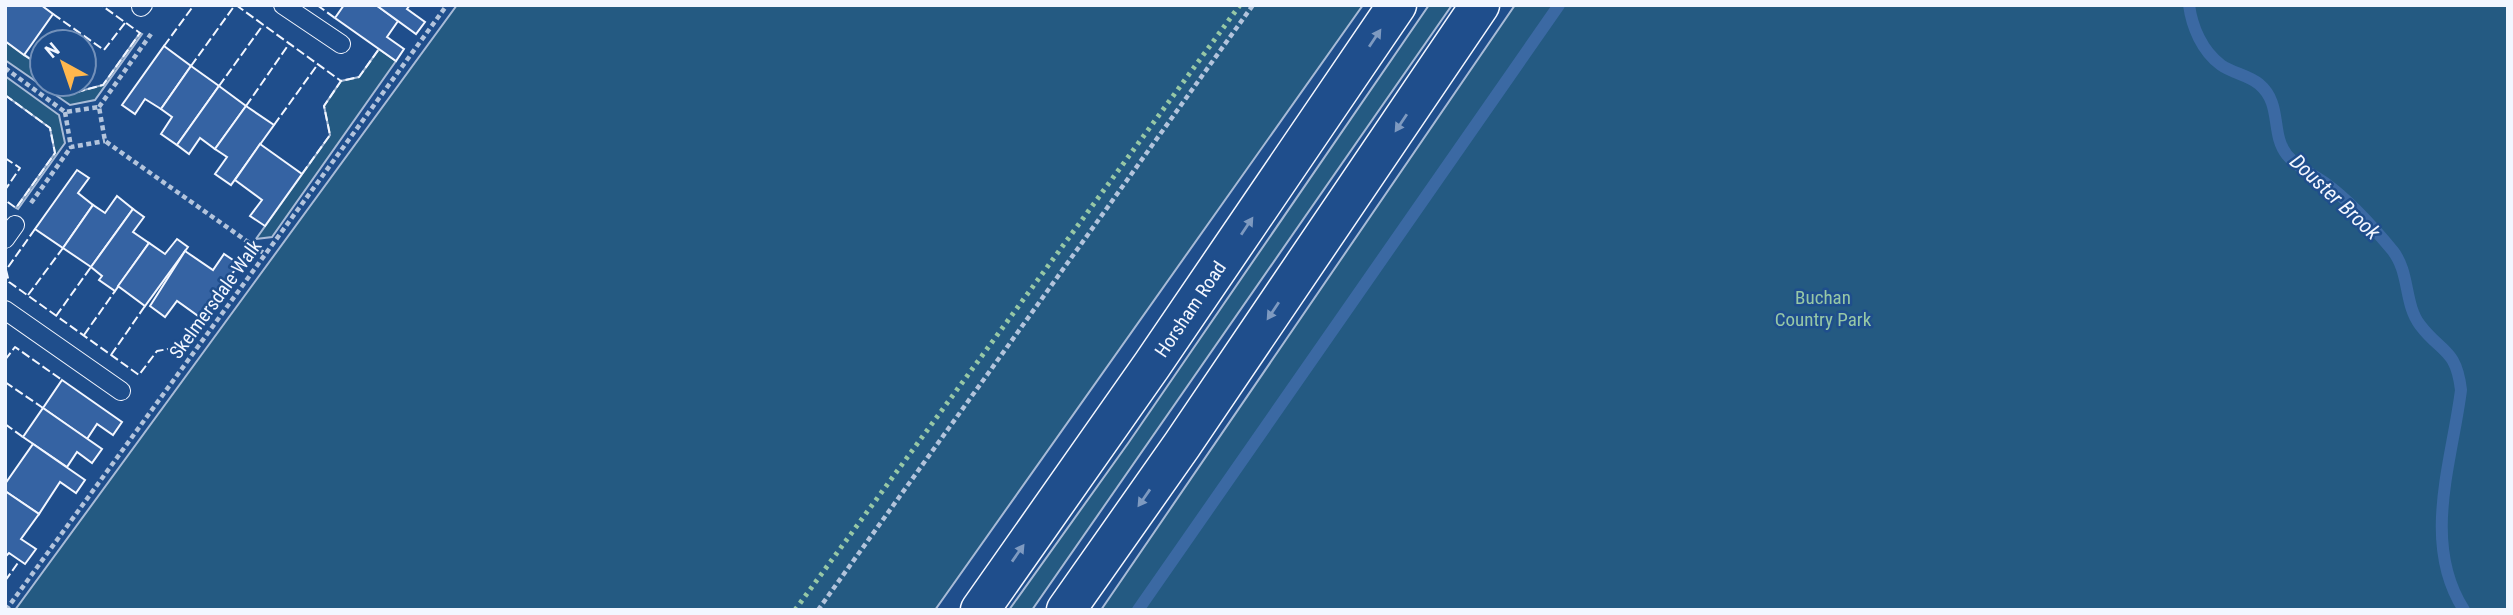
<svg xmlns="http://www.w3.org/2000/svg" width="2513" height="615" font-family="'Roboto Condensed',sans-serif">
  <rect width="100%" height="100%" fill="#1f4e8c"/>
  <g fill="#245a82" stroke="#a8bbd7" stroke-width="2">
    <polygon points="457,5 1363,5 935,610 15,610"/>
    <polygon points="1429,5 1452,5 1032,610 1009,610 1129,442"/>
    <polygon points="1515,5 2508,5 2508,610 1101,610"/>
    <polygon points="140,33 142,34 95,100 70,105 5,60 5,41 42,67 42,84 66,84 77,92 103,85"/>
    <polygon points="379,49 396,61 272,237 256,239 330,135 324,106 341,81 359,77"/>
    <polygon points="5,76 59,115 65,143 18,209 16,208 55,153 50,128 5,95"/>
  </g>
  <g fill="none" stroke-linecap="round" stroke-linejoin="round">
    <g stroke="#3b69a3" stroke-width="12">
      <path d="M 2189,5 C 2192,27 2202,51 2221,65 C 2232,73 2248,75 2259,84 C 2283,104 2270,134 2287,155 C 2298,168 2312,174 2325,183 C 2350,201 2374,228 2393,251 C 2410,273 2404,304 2420,325 C 2441,353 2456,348 2461,390 C 2452,462 2421,543 2464,610"/>
      <polyline points="1138,610 1559,5"/>
    </g>
  </g>
  <g fill="#3563a3" stroke="#f2f6ff" stroke-width="2">
    <polygon points="5,5 41,5 53,14 24,55 5,41"/>
    <polygon points="344,5 376,5 398,21 387,37 404,49 396,61 335,18"/>
    <polygon points="376,5 410,5 407,9 425,22 416,34"/>
    <polygon points="164,46 191,66 161,109 145,99 135,114 122,105"/>
    <polygon points="191,66 219,86 177,145 161,134 172,117 161,109"/>
    <polygon points="219,86 246,106 215,149 200,138 189,154 177,145"/>
    <polygon points="246,106 274,125 231,185 215,174 227,157 215,149"/>
    <polygon points="260,144 302,174 265,226 250,216 262,200 235,180"/>
    <polygon points="77,170 89,178 78,193 93,205 63,248 35,229"/>
    <polygon points="117,196 133,209 91,267 63,248 93,205 105,213"/>
    <polygon points="133,209 144,217 133,232 149,243 115,291 99,280 102,276 91,267"/>
    <polygon points="177,239 188,247 145,306 118,286 149,243 165,254"/>
    <polygon points="185,251 213,270 224,254 239,264 201,318 177,301 165,317 150,306"/>
    <polygon points="62,380 122,422 113,435 97,424 87,439 43,408"/>
    <polygon points="43,408 102,449 92,463 77,452 67,467 23,437"/>
    <polygon points="33,444 85,480 76,493 60,482 39,514 5,491 5,484"/>
    <polygon points="5,491 39,514 21,539 36,549 25,564 9,553 5,557"/>
  </g>
  <g fill="none" stroke-linecap="round" stroke-linejoin="round">
    <g stroke="#f2f6ff" stroke-width="20">
      <g id="service">
        <polyline points="283,5 341,44"/>
        <polyline points="141,7 143,5"/>
        <polyline points="5,239 15,225"/>
        <polyline points="5,310 121,391"/>
      </g>
    </g>
    <g stroke="#f2f6ff" stroke-width="41">
      <g id="primary">
        <polyline points="980,610 1152,365 1397,5"/>
        <polyline points="1066,610 1182,445 1480,5"/>
      </g>
    </g>
    <g stroke="#b3c4dc" stroke-width="4.5" stroke-dasharray="5 3.5" stroke-linecap="butt">
      <polyline points="5,68 65,112 99,107 105,141 265,254"/>
      <polyline points="99,107 151,34"/>
      <polyline points="65,112 71,147 105,141"/>
      <polyline points="31,203 71,147"/>
      <polyline points="6,610 447,5"/>
      <polyline points="818,610 1253,5"/>
    </g>
    <use href="#service" stroke="#1f4e8c" stroke-width="18"/>
    <use href="#primary" stroke="#1f4e8c" stroke-width="38"/>
    <polyline stroke="#97c8a6" stroke-width="5" stroke-dasharray="3.5 5" stroke-linecap="butt" points="795,610 1240,5"/>
    <g stroke="#f2f6ff" stroke-width="2" stroke-dasharray="9 3.5" stroke-linecap="butt">
      <polyline points="236,5 341,81"/>
      <polyline points="317,5 335,18"/>
      <polyline points="53,14 104,50 125,23"/>
      <polyline points="164,46 194,5"/>
      <polyline points="24,55 42,67"/>
      <polyline points="191,66 235,5"/>
      <polyline points="66,84 77,92 103,85 140,33 101,5"/>
      <polyline points="219,86 263,25"/>
      <polyline points="5,95 50,128 55,153 16,208 5,200"/>
      <polyline points="246,106 289,44"/>
      <polyline points="274,125 318,64"/>
      <polyline points="5,158 20,168 5,190"/>
      <polyline points="302,174 330,135 324,106 341,81 359,77 379,49"/>
      <polyline points="35,229 6,270 9,282 139,375 157,351 180,347 201,318"/>
      <polyline points="28,295 63,248"/>
      <polyline points="56,316 91,267"/>
      <polyline points="84,335 115,291"/>
      <polyline points="111,355 145,306"/>
      <polyline points="5,360 15,347 62,380"/>
      <polyline points="5,382 43,408"/>
      <polyline points="5,424 23,437"/>
      <polyline points="5,581 20,560"/>
    </g>
  </g>
  <defs><path id="oneway-solid" d="M-6-.8H1V-3.2L6.5 0L1 3.2V.8H-6Z" transform="scale(1.75)"/></defs>
  <g fill="#7e9ac0">
    <use href="#oneway-solid" transform="translate(1375 38) rotate(-56)"/>
    <use href="#oneway-solid" transform="translate(1401 123) rotate(124)"/>
    <use href="#oneway-solid" transform="translate(1247 226) rotate(-56)"/>
    <use href="#oneway-solid" transform="translate(1273 311) rotate(124)"/>
    <use href="#oneway-solid" transform="translate(1144 498) rotate(125)"/>
    <use href="#oneway-solid" transform="translate(1018 553) rotate(-55)"/>
  </g>
  <g text-anchor="middle" stroke-width="5" stroke-linejoin="round" paint-order="stroke">
    <g font-size="19" fill="#97c8a6" stroke="#1f4e8c">
      <text x="1823" y="304">Buchan<tspan x="1823" dy="22">Country Park</tspan></text>
    </g>
    <g font-size="19" fill="#f2f6ff" stroke="#1f4e8c">
      <text transform="translate(215 299) rotate(-54)" y="7">Skelmersdale Walk</text>
      <text transform="translate(1190 309) rotate(-56)" y="7">Horsham Road</text>
    </g>
    <g font-size="21" font-style="italic" fill="#f2f6ff" stroke="#1f4e8c">
      <text transform="translate(2335 197) rotate(43)" y="7">Douster Brook</text>
    </g>
  </g>
  <rect width="2513" height="615" fill="none" stroke="#f2f6ff" stroke-width="14"/>
  <g transform="translate(63 63) rotate(320)"><circle r="33" fill="#1f4e8c" stroke="#7391ba" stroke-width="2"/>
  <path d="M0-5L12 26L0 18L-12 26Z" fill="#ffb74d"/>
  <text y="-10" font-size="19" font-weight="bold" text-anchor="middle" fill="#f2f6ff">N</text>
  </g>
</svg>
